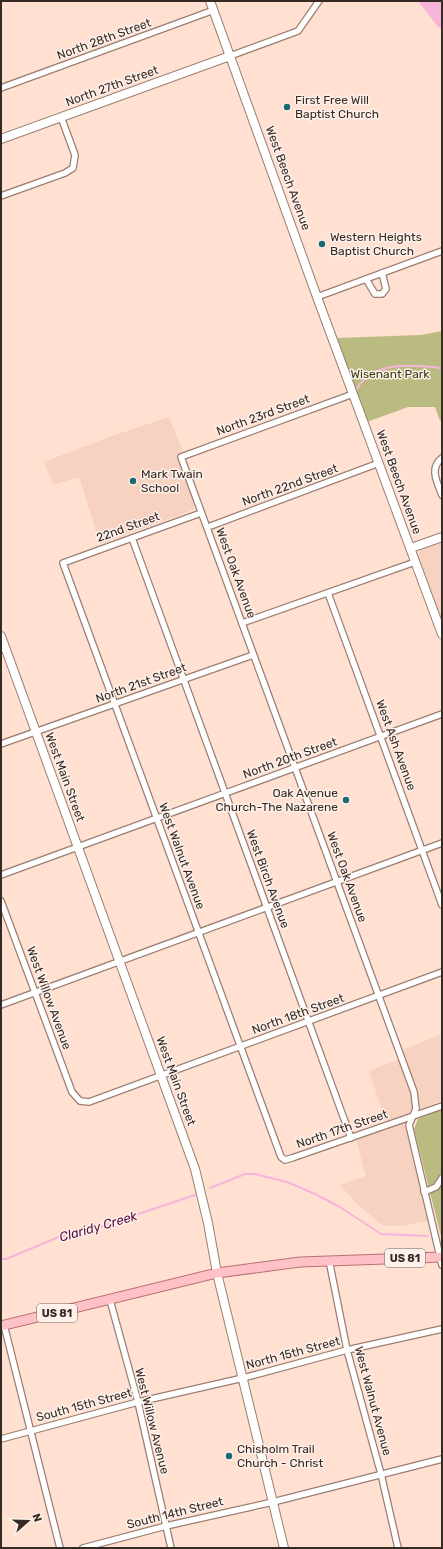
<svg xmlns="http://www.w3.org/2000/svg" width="443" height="1549" font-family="Rubik,sans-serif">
  <rect width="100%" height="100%" fill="#ffe0d1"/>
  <g fill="#f7d2c0">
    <polygon points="169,417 183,451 179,460 195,501 193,510 100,544 79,477 53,485 44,462 109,437"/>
    <polygon points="442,540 442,623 418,555 421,548"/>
    <polygon points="442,1034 442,1100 403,1117 428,1221 402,1226 383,1226 355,1202 340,1185 366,1176 356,1140 388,1128 369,1071 405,1057 402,1050"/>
  </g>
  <g fill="#babb80">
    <polygon points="442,331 442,420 440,421 435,407 408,407 367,422 337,338 421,335"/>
    <polygon points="442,1110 442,1240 414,1129 418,1119"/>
  </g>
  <polygon fill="#f7b4db" points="418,1 442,1 442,29 438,27"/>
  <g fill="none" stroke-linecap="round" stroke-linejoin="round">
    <g stroke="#f7b4db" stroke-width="2">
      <path d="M 356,390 C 374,360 412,365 442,368"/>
      <polyline points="210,1188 245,1174 255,1174 287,1182 315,1194 340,1207 381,1234 428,1236"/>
      <polyline points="1,1259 6,1259 61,1236 103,1226 195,1195"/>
    </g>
    <g stroke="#9b7f72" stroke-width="8">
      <g id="street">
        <polyline points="230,56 298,31 319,1"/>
        <polyline points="1,88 214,10"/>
        <polyline points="1,196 65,173 73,168 75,155 61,117"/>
        <polyline points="366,279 375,294 382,294 386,289 382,273"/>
        <polyline points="317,297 442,251"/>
        <polyline points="353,394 181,457 414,1092 416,1109 409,1125 442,1265"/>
        <path d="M 442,458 C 429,468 437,482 442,495"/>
        <polyline points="201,513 63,563 281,1157 285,1160 292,1158 442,1106"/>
        <polyline points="208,527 379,463"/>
        <polyline points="132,538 351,1138"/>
        <polyline points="328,593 442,905"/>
        <polyline points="242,623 415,562"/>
        <polyline points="1,744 253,655"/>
        <polyline points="1,875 442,714"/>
        <polyline points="1,901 72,1092 80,1101 89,1102 442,972"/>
        <polyline points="1,1005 442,843"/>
        <polyline points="424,1192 436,1187 442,1178"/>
        <polyline points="329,1260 347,1350 381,1474 398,1548"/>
        <polyline points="110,1300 138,1402 171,1548"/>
        <polyline points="4,1325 60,1548"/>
        <polyline points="1,1439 138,1402 243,1378 347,1350 442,1329"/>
        <polyline points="83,1548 166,1526 273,1502 442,1459"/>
      </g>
    </g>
    <g stroke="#9b7f72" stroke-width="10">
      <g id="secondary">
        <polyline points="210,1 317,297 442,634"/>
        <polyline points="1,139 230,56"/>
        <polyline points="411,548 442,537"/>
        <polyline points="1,636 195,1169 208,1223 217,1273 284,1548"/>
      </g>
    </g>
    <g stroke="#b87174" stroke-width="11">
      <polyline id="primary" points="1,1326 217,1273 300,1262 442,1257"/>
    </g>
    <use href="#street" stroke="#fff" stroke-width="5.5"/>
    <use href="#secondary" stroke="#fff" stroke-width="8"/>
    <use href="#primary" stroke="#fec1c5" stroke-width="9"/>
  </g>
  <g fill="#1c686f" stroke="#fef1eb" stroke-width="1.5">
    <circle cx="287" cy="107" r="4"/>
    <circle cx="322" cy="244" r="4"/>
    <circle cx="133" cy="481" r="4"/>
    <circle cx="346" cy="800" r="4"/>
    <circle cx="229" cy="1456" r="4"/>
  </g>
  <g text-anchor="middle" stroke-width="3" stroke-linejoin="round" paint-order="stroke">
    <g fill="#fef1eb" stroke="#726660" stroke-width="1">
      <rect x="385" y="1249" width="40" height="18" rx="3"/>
      <rect x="37" y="1304" width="40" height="18" rx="3"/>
    </g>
    <g font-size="11" font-weight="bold" fill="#362a25">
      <text x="405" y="1262">US 81</text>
      <text x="57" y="1317">US 81</text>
    </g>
    <g font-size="12" fill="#362a25" stroke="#fef1eb">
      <text transform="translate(104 39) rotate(-20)" y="4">North 28th Street</text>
      <text transform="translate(112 86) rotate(-20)" y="4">North 27th Street</text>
      <text transform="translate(288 178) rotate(70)" y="4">West Beech Avenue</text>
      <text transform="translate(263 415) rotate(-20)" y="4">North 23rd Street</text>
      <text transform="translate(399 482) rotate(70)" y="4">West Beech Avenue</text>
      <text transform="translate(290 485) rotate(-20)" y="4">North 22nd Street</text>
      <text transform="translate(128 527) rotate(-20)" y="4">22nd Street</text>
      <text transform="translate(236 573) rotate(70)" y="4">West Oak Avenue</text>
      <text transform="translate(141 683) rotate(-20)" y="4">North 21st Street</text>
      <text transform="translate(396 745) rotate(70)" y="4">West Ash Avenue</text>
      <text transform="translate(290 758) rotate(-20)" y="4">North 20th Street</text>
      <text transform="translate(65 777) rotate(70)" y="4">West Main Street</text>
      <text transform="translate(182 856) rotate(70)" y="4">West Walnut Avenue</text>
      <text transform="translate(347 877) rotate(70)" y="4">West Oak Avenue</text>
      <text transform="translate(268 879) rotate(70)" y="4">West Birch Avenue</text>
      <text transform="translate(49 998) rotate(70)" y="4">West Willow Avenue</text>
      <text transform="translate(298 1014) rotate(-20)" y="4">North 18th Street</text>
      <text transform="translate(176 1081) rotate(70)" y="4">West Main Street</text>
      <text transform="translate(342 1129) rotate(-19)" y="4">North 17th Street</text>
      <text transform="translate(293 1353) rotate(-15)" y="4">North 15th Street</text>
      <text transform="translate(373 1401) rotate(75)" y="4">West Walnut Avenue</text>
      <text transform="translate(84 1405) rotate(-15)" y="4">South 15th Street</text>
      <text transform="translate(152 1421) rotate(76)" y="4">West Willow Avenue</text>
      <text transform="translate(175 1513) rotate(-14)" y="4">South 14th Street</text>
    </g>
    <g font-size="12" fill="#362a25" stroke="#fef1eb" text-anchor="start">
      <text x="295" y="104">First Free Will<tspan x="295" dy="14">Baptist Church</tspan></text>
      <text x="330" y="241">Western Heights<tspan x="330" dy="14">Baptist Church</tspan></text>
      <text x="141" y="478">Mark Twain<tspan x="141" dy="14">School</tspan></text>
      <text x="338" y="797" text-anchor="end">Oak Avenue<tspan x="338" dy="14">Church-The Nazarene</tspan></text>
      <text x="237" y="1453">Chisholm Trail<tspan x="237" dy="14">Church - Christ</tspan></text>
    </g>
    <g font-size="12" fill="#393912" stroke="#fef1eb">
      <text x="390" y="378">Wisenant Park</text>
    </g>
    <g font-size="13" font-style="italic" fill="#550d3f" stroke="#fef1eb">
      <text transform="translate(98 1226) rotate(-16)" y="5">Claridy Creek</text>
    </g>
  </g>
  <rect width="443" height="1549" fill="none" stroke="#362a25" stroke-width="4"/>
  <g transform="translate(28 1521) rotate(70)" stroke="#fef1eb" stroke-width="3" paint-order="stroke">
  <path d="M0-3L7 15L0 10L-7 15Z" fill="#362a25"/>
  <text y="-6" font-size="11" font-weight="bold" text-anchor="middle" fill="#362a25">N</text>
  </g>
</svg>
